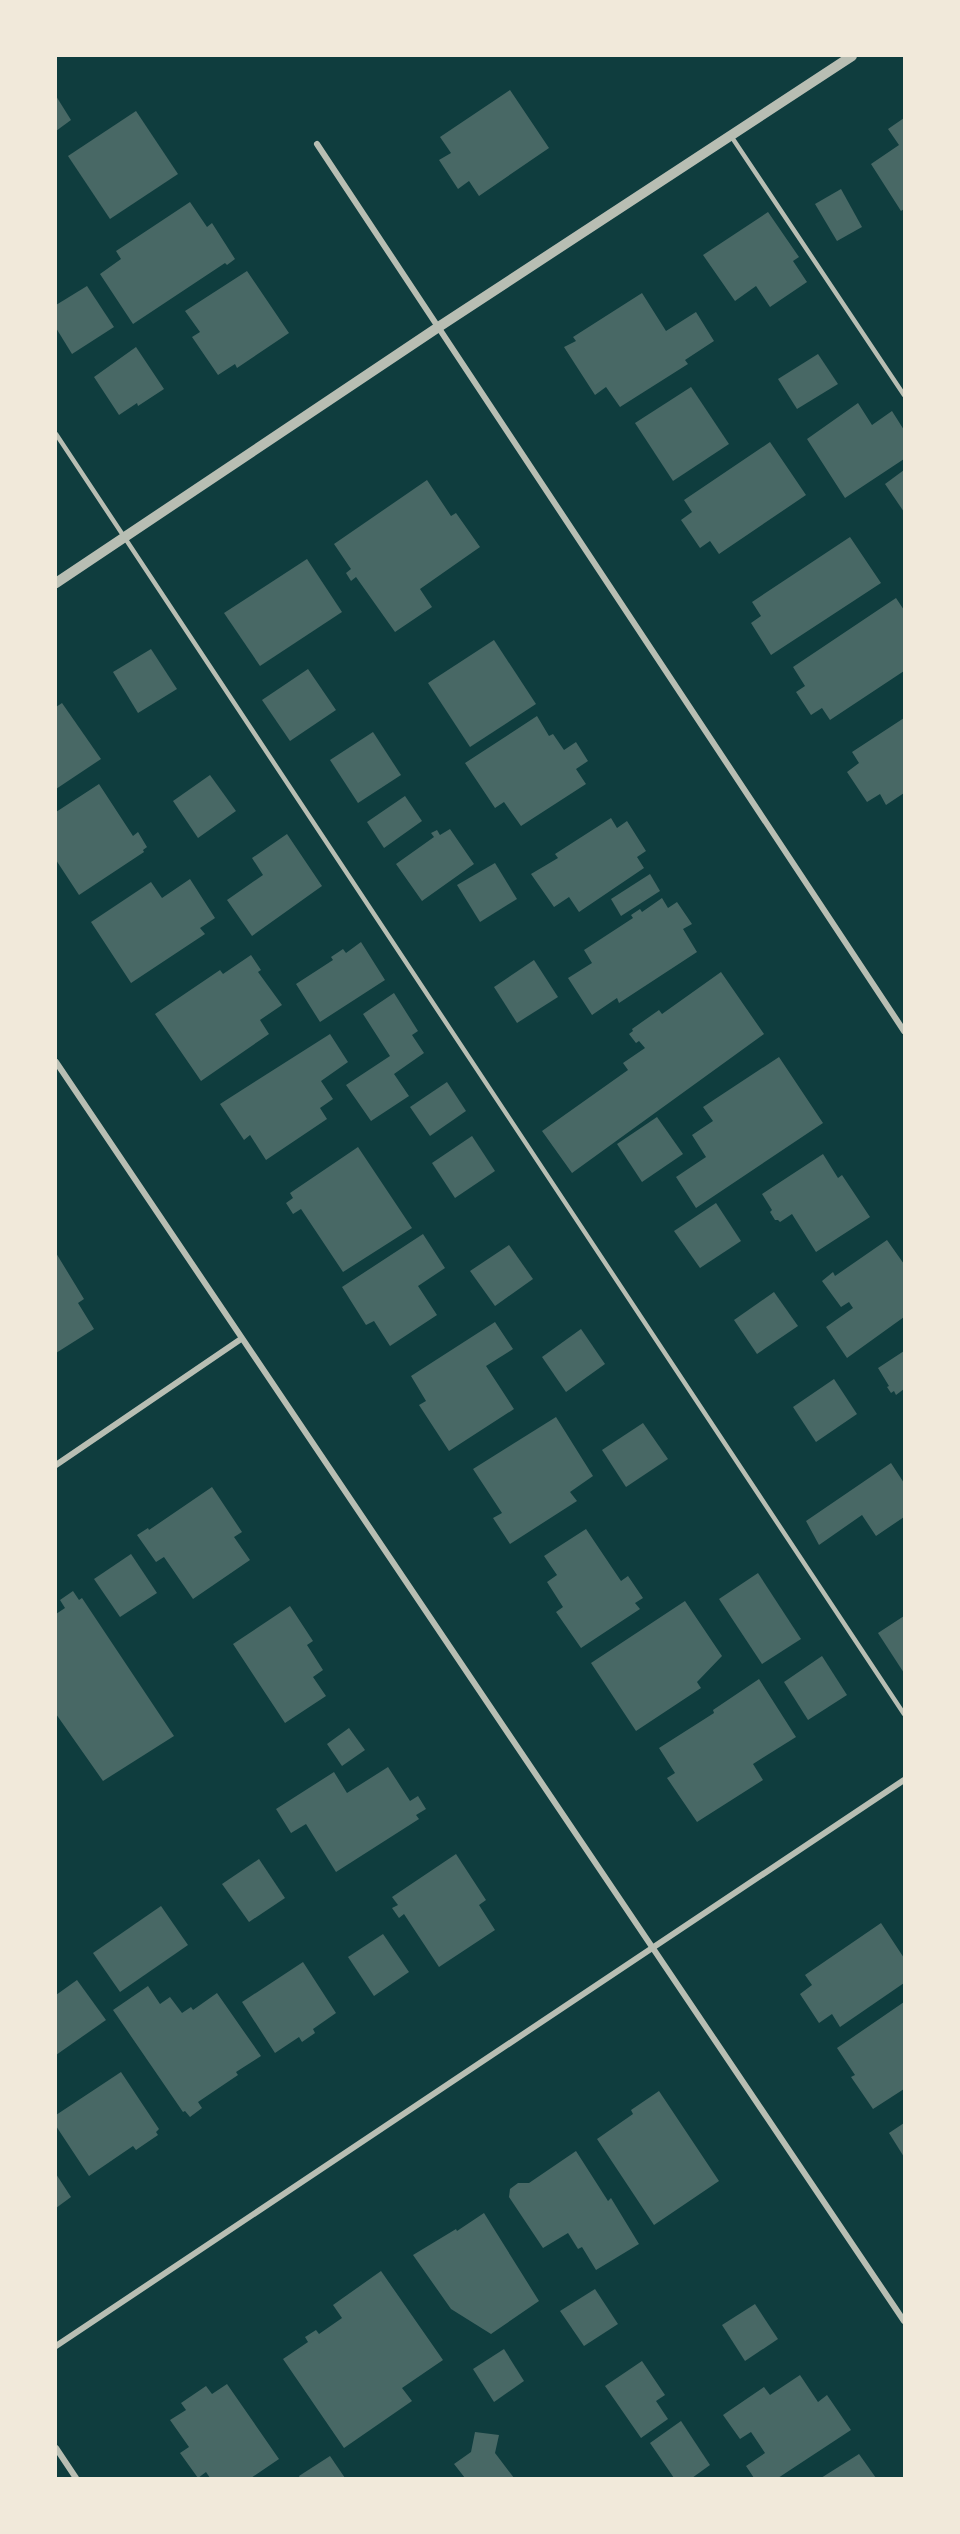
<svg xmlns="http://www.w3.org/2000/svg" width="960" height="2534" font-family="Jost,sans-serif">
  <rect width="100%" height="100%" fill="#0f3d3e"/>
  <g fill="#486865">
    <polygon points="510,90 549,148 479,196 469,181 458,189 439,160 451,153 440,137"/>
    <polygon points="56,96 71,120 56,131"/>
    <polygon points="136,111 178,174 110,219 68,156"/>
    <polygon points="904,118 904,209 901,211 871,164 899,145 888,129"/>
    <polygon points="841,189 862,227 837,241 815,204"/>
    <polygon points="190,202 207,227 212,223 235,259 227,265 225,263 133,324 100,274 121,259 116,251"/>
    <polygon points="768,212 799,257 793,261 807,282 770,307 756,286 735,301 703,255"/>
    <polygon points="247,271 289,333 237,368 235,364 218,375 192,337 200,332 185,311"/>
    <polygon points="87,286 114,327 72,354 56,328 56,305"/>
    <polygon points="642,293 666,331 696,312 714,341 685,360 688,364 620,407 606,387 595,395 564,347 576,341 573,337"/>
    <polygon points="136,347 164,389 138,406 137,403 119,415 94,377"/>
    <polygon points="818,354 838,384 797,409 778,379"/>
    <polygon points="691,387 729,444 673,481 635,423"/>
    <polygon points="858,403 872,425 892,411 904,430 904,459 845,498 807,439"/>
    <polygon points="770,442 806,495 719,554 710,541 700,548 681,520 692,512 684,500"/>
    <polygon points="904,470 904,512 885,484"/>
    <polygon points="427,480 451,516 456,513 480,547 420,589 432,607 395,632 356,577 351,581 346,573 351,569 334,544"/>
    <polygon points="850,537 881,583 771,655 751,623 761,616 752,602"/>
    <polygon points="307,559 342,612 260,666 224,613"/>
    <polygon points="896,598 904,610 904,671 830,720 822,708 811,715 796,692 805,686 793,667"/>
    <polygon points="494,640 536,704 470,747 428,683"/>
    <polygon points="151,649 177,689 138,713 113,672"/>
    <polygon points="308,669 336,710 290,741 262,700"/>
    <polygon points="62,703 101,759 56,789 56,707"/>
    <polygon points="537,716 549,736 553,734 564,750 576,742 588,761 576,769 586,784 521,826 504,802 495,808 465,763"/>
    <polygon points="904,718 904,793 886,805 880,794 867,802 847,772 859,763 852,752"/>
    <polygon points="373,732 401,775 358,803 330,760"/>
    <polygon points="210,775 236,811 198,838 173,801"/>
    <polygon points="99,784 133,836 138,832 147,847 143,850 144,852 79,895 56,860 56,812"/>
    <polygon points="405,796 422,821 384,848 367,822"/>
    <polygon points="611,818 617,828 627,821 646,851 637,857 644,868 579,912 569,897 554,907 531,874 558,858 555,854"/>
    <polygon points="450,829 474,864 422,901 396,864 434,837 431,833 437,830 440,835"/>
    <polygon points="287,834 322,886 252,936 227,900 263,875 252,858"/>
    <polygon points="495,863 517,899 480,922 457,885"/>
    <polygon points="650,874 660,891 621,916 611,899"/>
    <polygon points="190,879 215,918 200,928 205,934 131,983 91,922 151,882 162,898"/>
    <polygon points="662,898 668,908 677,902 692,924 683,929 697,952 619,1003 617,998 592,1015 568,978 592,963 584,950 633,918 631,915 640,909 642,912"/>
    <polygon points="361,942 385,980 320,1022 296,984 333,960 331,957 343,949 346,953"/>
    <polygon points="251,955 261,970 258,972 282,1005 260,1020 269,1034 201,1081 155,1014 220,970 223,974"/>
    <polygon points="534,960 558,997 517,1023 494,987"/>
    <polygon points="721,972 764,1034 572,1173 542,1131 628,1070 623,1063 645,1048 639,1041 636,1043 629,1034 633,1031 632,1029 659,1010 662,1014"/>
    <polygon points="394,993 418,1031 412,1035 424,1053 394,1074 409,1096 371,1121 346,1085 390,1056 363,1014"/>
    <polygon points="330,1034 348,1062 321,1081 333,1099 320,1108 327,1119 266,1160 250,1135 244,1140 220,1104"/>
    <polygon points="779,1057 823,1123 696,1208 676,1177 706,1157 692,1135 713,1121 703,1107"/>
    <polygon points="447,1082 466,1111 430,1136 410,1107"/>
    <polygon points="657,1117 683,1154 642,1182 617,1144"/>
    <polygon points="472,1136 495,1171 455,1198 432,1163"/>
    <polygon points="358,1147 412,1228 343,1272 301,1209 293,1214 286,1203 293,1198 290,1193"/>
    <polygon points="823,1154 838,1178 842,1175 870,1217 816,1252 792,1214 780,1222 778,1220 775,1220 770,1212 772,1210 762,1194"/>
    <polygon points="716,1203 741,1241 700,1268 674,1231"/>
    <polygon points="423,1234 445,1268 418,1286 437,1315 390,1346 374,1321 366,1325 342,1287"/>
    <polygon points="887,1240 904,1264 904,1317 847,1358 826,1327 853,1308 849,1302 841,1307 822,1281 833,1272 835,1276"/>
    <polygon points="509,1245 533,1279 495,1306 470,1271"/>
    <polygon points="56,1253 84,1299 78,1303 94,1329 56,1353"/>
    <polygon points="774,1292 798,1326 757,1354 734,1320"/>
    <polygon points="495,1322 513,1349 486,1366 514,1409 449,1451 419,1405 426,1401 411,1376"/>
    <polygon points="581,1329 605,1364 566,1392 542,1357"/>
    <polygon points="904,1351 904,1389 896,1395 894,1391 891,1393 887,1387 889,1386 878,1368"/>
    <polygon points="834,1379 857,1414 816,1442 793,1407"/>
    <polygon points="556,1417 593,1476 570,1492 577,1501 510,1544 493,1518 502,1513 473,1469"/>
    <polygon points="643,1423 668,1459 626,1487 602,1450"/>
    <polygon points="891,1463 904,1483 904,1517 876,1536 862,1515 819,1545 806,1521"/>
    <polygon points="212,1487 242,1532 234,1537 250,1560 193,1599 164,1557 156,1562 137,1535 148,1528 149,1530"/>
    <polygon points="586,1529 621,1581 628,1576 643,1598 635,1603 640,1609 581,1648 556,1612 563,1607 547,1582 557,1575 544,1556"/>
    <polygon points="131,1554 157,1593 120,1617 94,1579"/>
    <polygon points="758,1573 801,1639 762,1664 719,1599"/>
    <polygon points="73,1591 79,1600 82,1598 174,1736 103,1781 56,1714 56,1614 65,1608 60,1600"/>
    <polygon points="685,1601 722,1656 697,1682 701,1688 636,1731 591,1663"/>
    <polygon points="290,1606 313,1641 307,1645 323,1670 313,1677 326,1696 285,1723 233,1644"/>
    <polygon points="904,1616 904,1673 878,1633"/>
    <polygon points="822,1656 847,1695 808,1720 784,1682"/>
    <polygon points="759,1679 796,1737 753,1764 763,1780 697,1822 667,1778 675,1773 659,1748 714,1713 713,1710"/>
    <polygon points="349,1728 365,1750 342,1766 327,1744"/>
    <polygon points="388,1767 410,1801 418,1796 426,1809 416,1815 419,1819 336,1872 306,1824 291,1833 276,1809 334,1772 347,1793"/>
    <polygon points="456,1854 486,1900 479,1905 495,1930 439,1967 404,1914 399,1918 392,1908 398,1905 392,1897"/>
    <polygon points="259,1859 285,1898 249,1922 222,1884"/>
    <polygon points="161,1906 188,1945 120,1992 93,1953"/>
    <polygon points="881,1923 904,1958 904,1983 840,2027 832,2014 819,2023 800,1994 812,1985 805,1975"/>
    <polygon points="383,1934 409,1972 374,1996 348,1957"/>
    <polygon points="303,1962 336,2013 313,2029 315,2033 302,2042 299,2037 275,2053 242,2002"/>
    <polygon points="77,1980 106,2020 56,2055 56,1995"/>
    <polygon points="148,1986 160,2004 170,1997 182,2013 191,2007 193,2010 217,1993 261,2056 236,2072 238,2075 198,2102 202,2108 190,2117 185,2111 183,2112 113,2010"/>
    <polygon points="904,2002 904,2089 873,2109 851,2077 855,2075 837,2048"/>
    <polygon points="121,2072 159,2129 156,2132 158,2135 136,2150 133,2146 89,2176 56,2126 56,2115"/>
    <polygon points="659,2091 719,2181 654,2225 597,2139 633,2114 631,2110"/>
    <polygon points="904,2123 904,2157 889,2133"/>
    <polygon points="576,2151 608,2201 611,2198 639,2244 596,2270 582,2247 578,2249 568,2233 543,2248 509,2197 510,2189 518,2183 529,2183"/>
    <polygon points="56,2174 71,2197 56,2208"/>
    <polygon points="484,2213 539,2301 491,2334 451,2309 413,2255 456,2229 457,2231"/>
    <polygon points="381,2271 443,2360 402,2388 412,2401 344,2448 283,2359 308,2342 305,2337 316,2330 319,2334 342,2318 333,2305"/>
    <polygon points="595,2289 618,2324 584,2346 560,2311"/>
    <polygon points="755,2304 778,2339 745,2361 722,2325"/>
    <polygon points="504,2349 524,2381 494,2402 473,2369"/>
    <polygon points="642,2361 665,2395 656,2401 668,2419 641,2438 605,2386"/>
    <polygon points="800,2375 818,2402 827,2395 851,2430 778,2478 754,2478 746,2466 765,2453 751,2432 740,2439 723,2415 764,2387 770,2395"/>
    <polygon points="227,2384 279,2459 251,2478 210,2478 206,2472 198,2478 180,2453 189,2447 170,2420 186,2410 181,2403 206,2386 212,2394"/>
    <polygon points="681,2421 710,2465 692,2478 674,2478 650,2443"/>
    <polygon points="475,2432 499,2435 495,2453 514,2478 465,2478 454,2464 471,2452"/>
    <polygon points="859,2454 876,2478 821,2478"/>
    <polygon points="330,2456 345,2478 300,2478 299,2476"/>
  </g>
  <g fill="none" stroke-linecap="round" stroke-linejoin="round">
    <g stroke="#b8beb3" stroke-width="4.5">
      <polyline points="731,136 904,395"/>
      <polyline points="56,434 904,1714"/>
    </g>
    <g stroke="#b8beb3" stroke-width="6">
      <polyline points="317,144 904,1031"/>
      <polyline points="56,1062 904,2321"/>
      <polyline points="56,1465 241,1339"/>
      <polyline points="56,2346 904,1780"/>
      <polyline points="56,2448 76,2478"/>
    </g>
    <polyline stroke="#b8beb3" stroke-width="10" points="56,583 437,328 852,56"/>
  </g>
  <rect width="960" height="2534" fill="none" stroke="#f1e9da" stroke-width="114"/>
</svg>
